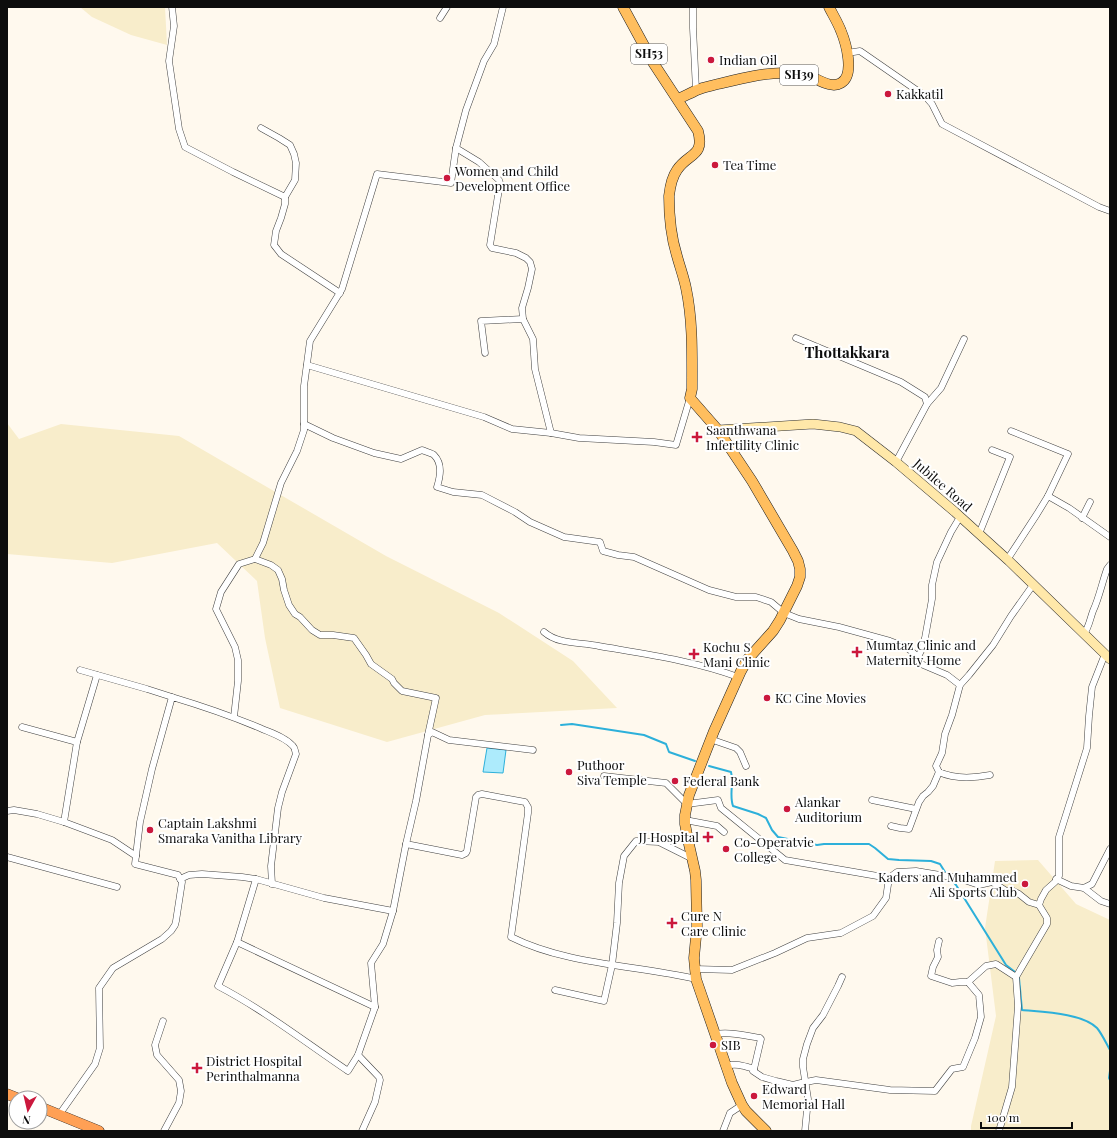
<svg xmlns="http://www.w3.org/2000/svg" width="1117" height="1138" font-family="'Playfair Display',serif">
  <rect width="100%" height="100%" fill="#fff9ee"/>
  <g fill="#f8edcb">
    <polygon points="80,7 165,7 167,45 131,35 92,17"/>
    <polygon points="7,423 19,439 61,424 179,436 386,556 499,613 573,661 617,708 485,715 387,742 280,708 265,638 257,581 217,543 112,563 7,554"/>
    <polygon points="1038,860 1076,904 1110,920 1110,1131 971,1131 971,1126 996,1016 985,928 995,861"/>
  </g>
  <polygon fill="#adebfc" stroke="#2db0da" points="487,748 506,750 503,773 483,772"/>
  <g fill="none" stroke-linecap="round" stroke-linejoin="round">
    <g stroke="#2db0da" stroke-width="2">
      <polyline points="561,725 572,724 644,735 666,744 669,752 695,761"/>
      <path d="M 709,766 L 731,772 C 734,783 729,795 733,806 L 758,814 L 766,818 L 772,830 L 778,837 L 817,845 L 824,844 L 869,844 L 875,848 L 888,859 L 899,860 L 931,861 L 940,864 L 945,872"/>
      <polyline points="951,879 956,885 1006,965 1015,972"/>
      <path d="M 1019,978 L 1022,1010 C 1043,1012 1082,1013 1097,1028 C 1102,1034 1106,1043 1110,1050"/>
      <polyline points="1110,1071 1109,1078 1110,1080"/>
    </g>
    <g stroke="#404040" stroke-width="7">
      <g id="minor">
        <polyline points="172,7 174,26 169,61 179,129 185,147 233,172 285,197"/>
        <polyline points="693,7 693,28 696,90"/>
        <polyline points="440,18 447,7"/>
        <polyline points="847,53 860,51 925,96 932,104 942,124 1099,207 1110,211"/>
        <polyline points="261,128 279,138 290,145 294,154 296,163 295,180 285,197 285,204 281,218 276,231 274,245 281,254 340,293"/>
        <polyline points="456,148 479,162 499,180 500,183 490,245 492,248 516,253 526,258 530,262 532,269 528,288 522,308 523,319"/>
        <polyline points="796,338 901,382 925,397 927,404 896,462"/>
        <polyline points="485,353 481,321 523,319 533,339 535,369 551,433"/>
        <polyline points="307,365 484,417 512,429 551,433 579,438 654,442 676,445 690,398"/>
        <polyline points="927,404 941,388 964,339"/>
        <path d="M 304,424 L 333,438 L 374,453 L 401,459 L 422,450 C 426,452 432,453 434,455 C 443,464 440,477 437,487 L 453,492 L 482,495 L 515,512 L 530,522 L 564,537 L 600,542 L 603,551 L 618,555 L 634,557 L 709,590 L 736,597 L 756,597 L 771,602 L 784,613 L 799,619 L 839,627 L 890,641 L 906,647 L 916,655 L 921,664 L 947,675 L 960,685"/>
        <polyline points="1048,496 1069,508 1110,537"/>
        <polyline points="1082,518 1090,502"/>
        <polyline points="979,534 1010,457 992,450"/>
        <polyline points="255,559 271,565 278,570 282,579 284,590 289,605 295,614 300,617 312,630 320,635 333,635 354,638 366,655 371,664 392,679 394,683 402,691 436,698 428,735"/>
        <polyline points="1007,560 1037,514 1048,496 1068,454 1011,431"/>
        <path d="M 544,632 C 559,645 581,642 599,646 C 645,654 695,661 738,677"/>
        <path d="M 1084,634 C 1089,627 1090,619 1093,611 C 1099,598 1102,583 1107,569 L 1110,565"/>
        <polyline points="917,659 923,647 925,638 932,599 932,585 937,562 951,532 960,517"/>
        <polyline points="80,670 147,689 172,697"/>
        <polyline points="234,717 238,681 238,660 235,647 216,609 221,592 239,564 255,559 263,543 281,483 297,451 304,430 304,386 310,341 342,289 377,174 451,183 456,148 466,110 484,61 494,44 503,7"/>
        <polyline points="22,727 77,742"/>
        <polyline points="710,739 736,748 740,752 746,766"/>
        <path d="M 990,775 C 974,778 954,779 939,772 L 936,766 L 942,753 L 945,734 L 952,715 L 960,685 L 969,675 L 993,645 L 1011,616 L 1033,585"/>
        <polyline points="604,776 666,783 687,804 718,800 721,808 785,860 889,878"/>
        <polyline points="872,800 916,809"/>
        <polyline points="7,811 14,810 37,814 64,822 112,840 136,856"/>
        <polyline points="685,820 717,826 724,832"/>
        <polyline points="64,822 77,742 97,675"/>
        <polyline points="891,826 900,828 909,829 919,802 923,796 928,792 933,786 939,772"/>
        <path d="M 406,844 L 462,855 L 466,853 L 467,851 L 476,797 L 478,795 L 482,794 L 525,802 L 528,807 L 528,813 L 511,937 C 567,965 635,965 696,979"/>
        <polyline points="7,857 117,887"/>
        <polyline points="180,879 189,875 202,874 242,877 256,879 324,898 393,911 383,944 371,963 375,1007"/>
        <polyline points="1056,879 1071,886 1084,888 1092,884 1110,849"/>
        <polyline points="1084,888 1101,901 1110,904"/>
        <polyline points="393,911 406,844 416,801 428,735 432,732 449,740 533,750"/>
        <polyline points="939,941 937,950 938,957 933,967 931,976 952,983 960,982 968,982 986,966 996,964 1016,977"/>
        <path d="M 237,942 L 375,1007 L 358,1055 L 348,1071 C 305,1042 264,1010 218,986 Z"/>
        <polyline points="237,942 256,879"/>
        <polyline points="695,969 732,970 775,953 807,938 841,933 873,916 886,898 889,878 897,872 916,871 958,878 979,885 992,882 1008,892 1011,890 1019,894 1029,902 1039,905"/>
        <polyline points="555,990 604,1001 612,965 617,923 619,883 624,856 636,841 659,842 693,859"/>
        <polyline points="163,1021 155,1045 157,1055 179,1080 181,1091 179,1103 164,1131"/>
        <path d="M 715,1034 C 730,1032 744,1035 760,1038 L 761,1039 L 754,1069"/>
        <polyline points="358,1055 379,1077 380,1080 375,1102 362,1131"/>
        <path d="M 726,1066 C 736,1063 744,1066 754,1069 L 753,1071 L 762,1077 L 776,1081 L 793,1085 L 801,1083 L 816,1080 L 890,1090 L 935,1091 L 952,1069 L 963,1067 L 975,1038 L 981,1017 L 979,995 L 968,982"/>
        <path d="M 59,1115 L 95,1064 L 100,1048 L 99,988 L 113,968 L 162,939 L 171,931 L 175,925 L 176,921 L 182,882 L 178,875 L 135,864 L 140,822 L 152,769 L 172,697 C 202,706 231,716 260,728 C 271,733 285,737 293,746 C 295,748 295,751 296,754 L 282,792 L 278,808 L 271,866 L 272,884"/>
        <polyline points="723,1131 730,1113 742,1105"/>
        <polyline points="805,1131 808,1099 803,1067 803,1059 807,1044 813,1028 823,1015 838,986 842,977"/>
        <polyline points="999,1131 1012,1087 1018,1006 1016,977 1047,924 1047,918 1039,905 1041,899 1046,890 1055,882 1059,876 1059,837 1087,748 1089,716 1092,687 1105,654"/>
      </g>
    </g>
    <g stroke="#2f2f2f" stroke-width="10">
      <polyline id="secondary" points="718,430 813,424 840,427 856,431 896,462 955,512 1009,561 1110,659"/>
    </g>
    <g stroke="#1e1e1e" stroke-width="11">
      <g id="primary">
        <path d="M 623,7 L 654,64 L 698,131 C 705,157 688,153 677,170 C 672,177 670,187 669,196 C 669,216 671,237 677,256 C 680,267 684,278 686,288 C 693,321 692,355 692,389 L 690,398 L 718,430 L 752,481 L 793,551 L 798,561 L 800,569 L 800,577 L 797,586 L 780,620 L 773,631 L 747,660 L 741,671 L 714,731 L 689,795 L 685,815 L 685,824 L 688,840 L 695,871 L 696,880 L 697,926 L 694,958 L 696,979 L 732,1083 L 742,1105 L 746,1111 L 766,1131"/>
        <path d="M 678,99 C 684,96 691,93 697,90 C 703,87 711,86 718,84 C 739,79 766,72 787,73 C 794,74 802,75 809,76 C 818,79 831,89 841,83 C 855,75 846,43 841,31 C 838,23 833,15 829,7"/>
      </g>
    </g>
    <g stroke="#1e1e1e" stroke-width="11">
      <g id="trunk">
        <polyline points="7,1094 17,1098"/>
        <polyline points="40,1107 99,1131"/>
      </g>
    </g>
    <use href="#minor" stroke="#fff" stroke-width="6"/>
    <use href="#secondary" stroke="#ffe8a9" stroke-width="9"/>
    <use href="#primary" stroke="#ffbe5e" stroke-width="10"/>
    <use href="#trunk" stroke="#ffa055" stroke-width="10"/>
  </g>
  <g fill="#cb183d" stroke="#fff" stroke-width="1.5">
    <circle cx="711" cy="60" r="4"/>
    <circle cx="888" cy="94" r="4"/>
    <circle cx="715" cy="165" r="4"/>
    <circle cx="447" cy="178" r="4"/>
    <path d="M695 431h4v4h4v4h-4v4h-4v-4h-4v-4h4z"/>
    <path d="M855 646h4v4h4v4h-4v4h-4v-4h-4v-4h4z"/>
    <path d="M692 648h4v4h4v4h-4v4h-4v-4h-4v-4h4z"/>
    <circle cx="767" cy="698" r="4"/>
    <circle cx="569" cy="772" r="4"/>
    <circle cx="675" cy="781" r="4"/>
    <circle cx="787" cy="809" r="4"/>
    <circle cx="150" cy="830" r="4"/>
    <path d="M706 831h4v4h4v4h-4v4h-4v-4h-4v-4h4z"/>
    <circle cx="726" cy="849" r="4"/>
    <circle cx="1025" cy="884" r="4"/>
    <path d="M670 917h4v4h4v4h-4v4h-4v-4h-4v-4h4z"/>
    <circle cx="713" cy="1045" r="4"/>
    <path d="M195 1062h4v4h4v4h-4v4h-4v-4h-4v-4h4z"/>
    <circle cx="754" cy="1096" r="4"/>
  </g>
  <g text-anchor="middle" stroke-width="4" stroke-linejoin="round" paint-order="stroke">
    <g fill="#fff" stroke="#565656" stroke-width="1">
      <rect x="631" y="44" width="36" height="20" rx="3"/>
      <rect x="780" y="65" width="38" height="20" rx="3"/>
    </g>
    <g font-size="12" font-weight="bold" fill="#0d0d0d">
      <text x="649" y="58">SH53</text>
      <text x="799" y="79">SH39</text>
    </g>
    <g font-size="13" fill="#0d0d0d" stroke="#fff" text-anchor="start">
      <text x="719" y="65">Indian Oil</text>
      <text x="896" y="99">Kakkatil</text>
      <text x="723" y="170">Tea Time</text>
      <text x="455" y="176">Women and Child<tspan x="455" dy="15">Development Office</tspan></text>
      <text x="706" y="435">Saanthwana<tspan x="706" dy="15">Infertility Clinic</tspan></text>
      <text x="866" y="650">Mumtaz Clinic and<tspan x="866" dy="15">Maternity Home</tspan></text>
      <text x="703" y="652">Kochu S<tspan x="703" dy="15">Mani Clinic</tspan></text>
      <text x="775" y="703">KC Cine Movies</text>
      <text x="577" y="770">Puthoor<tspan x="577" dy="15">Siva Temple</tspan></text>
      <text x="683" y="786">Federal Bank</text>
      <text x="795" y="807">Alankar<tspan x="795" dy="15">Auditorium</tspan></text>
      <text x="158" y="828">Captain Lakshmi<tspan x="158" dy="15">Smaraka Vanitha Library</tspan></text>
      <text x="699" y="842" text-anchor="end">JJ Hospital</text>
      <text x="734" y="847">Co-Operatvie<tspan x="734" dy="15">College</tspan></text>
      <text x="1017" y="882" text-anchor="end">Kaders and Muhammed<tspan x="1017" dy="15">Ali Sports Club</tspan></text>
      <text x="681" y="921">Cure N<tspan x="681" dy="15">Care Clinic</tspan></text>
      <text x="721" y="1050">SIB</text>
      <text x="206" y="1066">District Hospital<tspan x="206" dy="15">Perinthalmanna</tspan></text>
      <text x="762" y="1094">Edward<tspan x="762" dy="15">Memorial Hall</tspan></text>
    </g>
    <g font-size="13" fill="#0d0d0d" stroke="#fff">
      <text transform="translate(943 485) rotate(41)" y="5">Jubilee Road</text>
    </g>
    <g font-size="15" font-weight="bold" fill="#0d0d0d" stroke="#fff">
      <text x="847" y="358">Thottakkara</text>
    </g>
  </g>
  <rect width="1117" height="1138" fill="none" stroke="#0d0d0d" stroke-width="16"/>
  <g transform="translate(28 1110) rotate(188)"><circle r="19" fill="#ffffff" stroke="#9e9e9e"/>
  <path d="M0-3L7 15L0 10L-7 15Z" fill="#cb183d"/>
  <text y="-6" font-size="11" font-weight="bold" text-anchor="middle" fill="#0d0d0d">N</text>
  </g>
  <path d="M981 1122v6h91v-6" fill="none" stroke="#0d0d0d" stroke-width="2"/>
  <text x="987" y="1122" font-size="12" fill="#0d0d0d" stroke="#ffffff" stroke-width="3" paint-order="stroke">100 m</text>
</svg>
